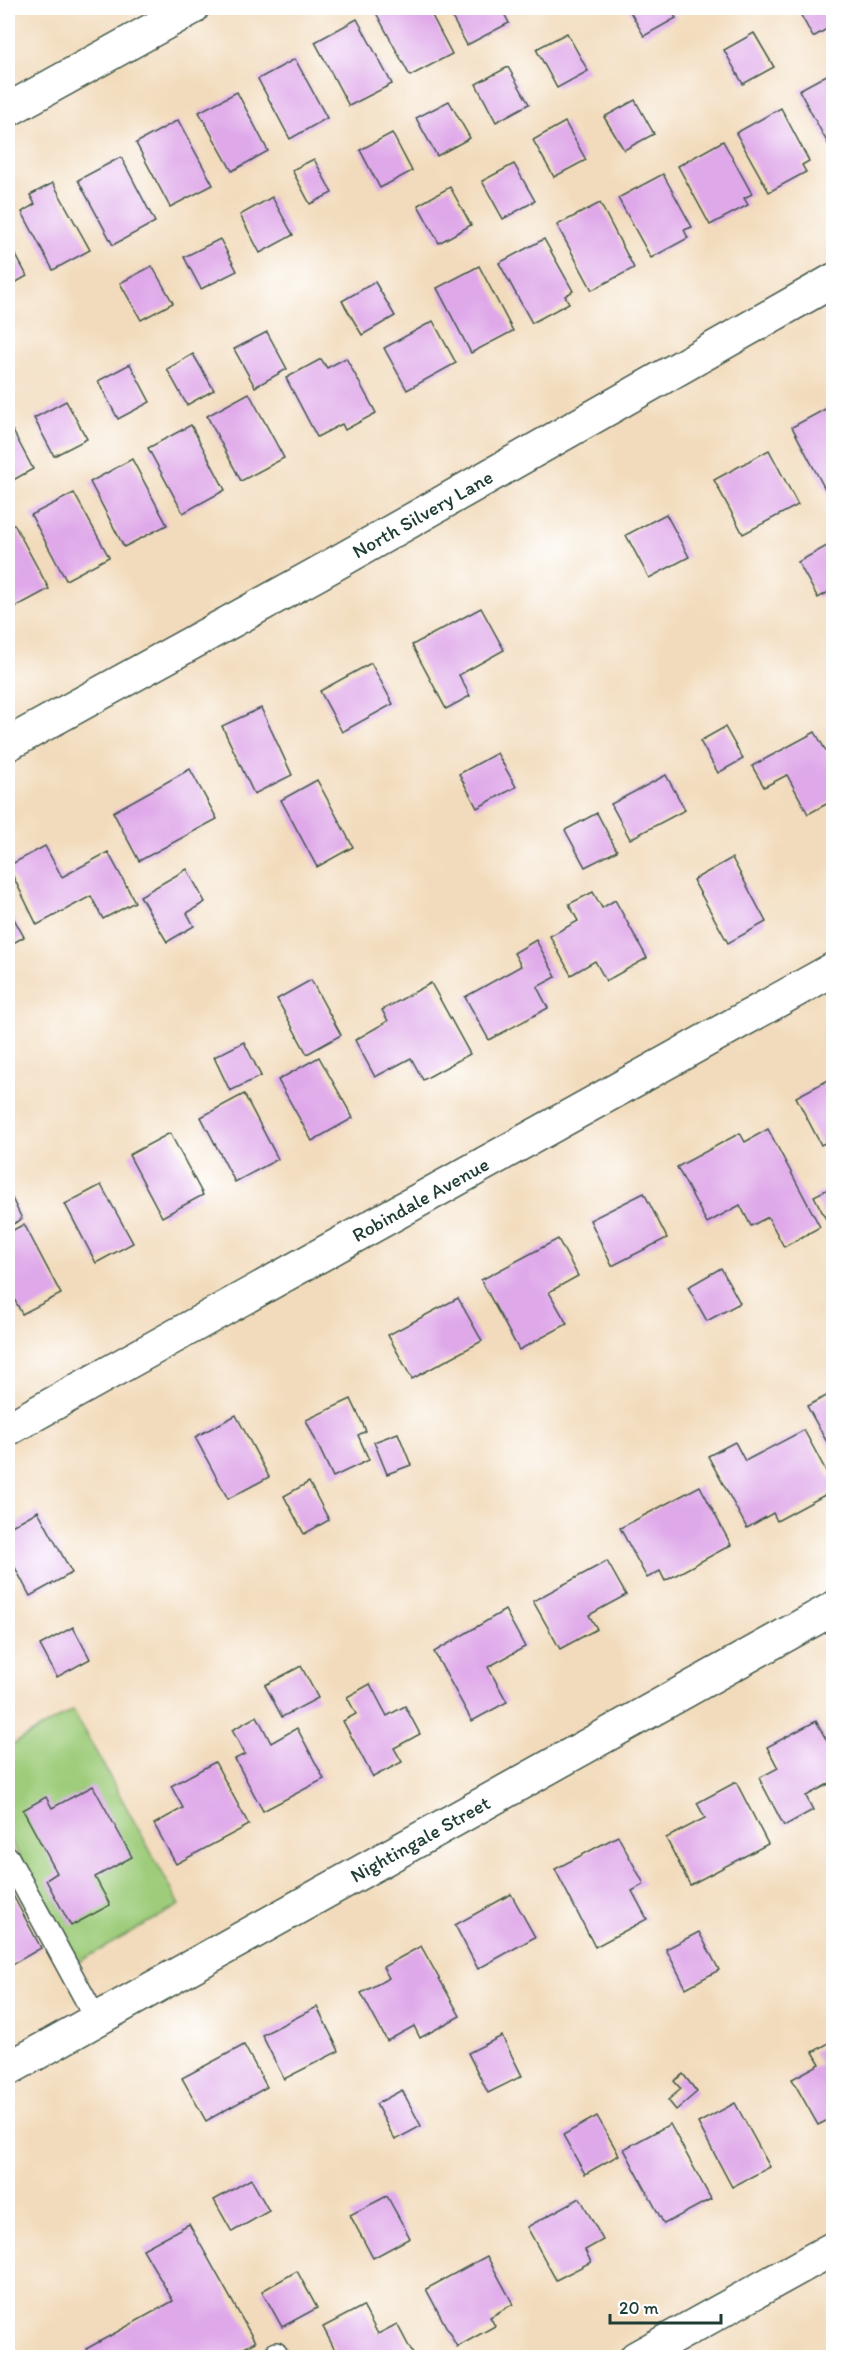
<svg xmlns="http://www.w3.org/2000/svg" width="841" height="2365" font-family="Itim,sans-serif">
  <rect width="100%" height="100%" fill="#fff"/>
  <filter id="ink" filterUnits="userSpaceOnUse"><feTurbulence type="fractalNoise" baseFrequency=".0167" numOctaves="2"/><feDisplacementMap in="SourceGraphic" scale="12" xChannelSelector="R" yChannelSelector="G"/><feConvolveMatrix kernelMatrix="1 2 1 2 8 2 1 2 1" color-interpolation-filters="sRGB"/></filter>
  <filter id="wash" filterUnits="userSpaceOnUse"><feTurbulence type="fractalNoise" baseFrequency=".008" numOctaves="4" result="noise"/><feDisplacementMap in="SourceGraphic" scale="24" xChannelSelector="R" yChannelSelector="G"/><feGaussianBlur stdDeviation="1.35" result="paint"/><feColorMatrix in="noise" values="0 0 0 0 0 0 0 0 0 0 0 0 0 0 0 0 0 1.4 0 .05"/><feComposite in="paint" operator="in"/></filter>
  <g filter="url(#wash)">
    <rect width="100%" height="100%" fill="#f2dbbc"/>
    <polygon fill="#9ecc7a" stroke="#5e8457" stroke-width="1.5" points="73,1710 180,1905 77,1963 8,1836 8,1747"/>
    <g id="blocks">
      <g fill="#dfa8e9">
        <polygon points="383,8 428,8 452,54 410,76 375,11"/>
        <polygon points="447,8 501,8 509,23 467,45"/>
        <polygon points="628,8 670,8 676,18 644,36"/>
        <polygon points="797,8 825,8 834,25 813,37"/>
        <polygon points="357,19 392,84 349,106 315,42"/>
        <polygon points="567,33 588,71 557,88 536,49"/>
        <polygon points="754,33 774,67 743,84 724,50"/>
        <polygon points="295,59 327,118 290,139 258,79"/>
        <polygon points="508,67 529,104 496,122 476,84"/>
        <polygon points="834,71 834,155 799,90"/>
        <polygon points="237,92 268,151 232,171 199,112"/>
        <polygon points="635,100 654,134 624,150 604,117"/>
        <polygon points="449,101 470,138 437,156 416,118"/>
        <polygon points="781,108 809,161 802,165 806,172 769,192 736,133"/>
        <polygon points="178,120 213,185 170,207 136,143"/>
        <polygon points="565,122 586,160 554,177 533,140"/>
        <polygon points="392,133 412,171 380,188 360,150"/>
        <polygon points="723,141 752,194 744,198 748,205 710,225 678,166"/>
        <polygon points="121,157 155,222 113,245 78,180"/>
        <polygon points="314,159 332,193 310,204 292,170"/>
        <polygon points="514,164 535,201 503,219 482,181"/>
        <polygon points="663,174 692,227 684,230 688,238 651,258 618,198"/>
        <polygon points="53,183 90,250 53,270 22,212 35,204 30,195"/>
        <polygon points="450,187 471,225 439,243 418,205"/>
        <polygon points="272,197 293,235 260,253 240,215"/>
        <polygon points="600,203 634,268 592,290 557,225"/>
        <polygon points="220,239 237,271 201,289 184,257"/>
        <polygon points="544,239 573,291 565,296 569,303 532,323 499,263"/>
        <polygon points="8,240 27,276 8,287"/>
        <polygon points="152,266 173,303 141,320 120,283"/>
        <polygon points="479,266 513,331 471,353 437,288"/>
        <polygon points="375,282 395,316 362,335 342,301"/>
        <polygon points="433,321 456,363 407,390 384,348"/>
        <polygon points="267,332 287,369 255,387 234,349"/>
        <polygon points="193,354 214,390 187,405 167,369"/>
        <polygon points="346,358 376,413 345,430 342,424 317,437 286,378 321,359 327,368"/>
        <polygon points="130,364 150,402 118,419 98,381"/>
        <polygon points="249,393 284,458 241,481 207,416"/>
        <polygon points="66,401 87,439 54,456 34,418"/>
        <polygon points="829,407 834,416 834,506 792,427"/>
        <polygon points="191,425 225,490 183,513 148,448"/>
        <polygon points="13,431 33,469 8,483 8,434"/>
        <polygon points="769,450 798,505 743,534 714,480"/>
        <polygon points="132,459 167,525 124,547 90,482"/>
        <polygon points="74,493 109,557 66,580 31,515"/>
        <polygon points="666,514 689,557 649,578 626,535"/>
        <polygon points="14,524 49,589 8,611 8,528"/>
        <polygon points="834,542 834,589 818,598 798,562"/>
        <polygon points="481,608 504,650 459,675 470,696 446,709 412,645"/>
        <polygon points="371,663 393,704 342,732 320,691"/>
        <polygon points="261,708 292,775 254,794 222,726"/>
        <polygon points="725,727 743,759 718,773 700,741"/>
        <polygon points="815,732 834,765 834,800 808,814 787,775 764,787 752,766"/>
        <polygon points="497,753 516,787 477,808 459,774"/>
        <polygon points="190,769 217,819 139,861 113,812"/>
        <polygon points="666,775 685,810 630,839 611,804"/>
        <polygon points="317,780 353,847 317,867 281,800"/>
        <polygon points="597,813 617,851 585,867 565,830"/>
        <polygon points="45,846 62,877 108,852 135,902 103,919 91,896 37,925 8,866"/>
        <polygon points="732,858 766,922 728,943 693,880"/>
        <polygon points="187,869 205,902 187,913 194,926 167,942 140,896"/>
        <polygon points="593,892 602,908 615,900 647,958 606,981 595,961 571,975 550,936 578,921 569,904"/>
        <polygon points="8,908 24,937 8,946"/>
        <polygon points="536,940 556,977 537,987 548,1008 489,1040 465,997 521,966 514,953"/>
        <polygon points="311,980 341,1035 307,1054 277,999"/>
        <polygon points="431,983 470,1054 423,1080 411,1058 375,1077 355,1040 388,1021 382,1010"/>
        <polygon points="244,1042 261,1076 230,1091 214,1057"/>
        <polygon points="319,1057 353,1118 312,1141 278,1080"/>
        <polygon points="834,1077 834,1138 821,1145 796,1097"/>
        <polygon points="244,1094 278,1159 235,1182 201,1117"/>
        <polygon points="768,1129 820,1227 784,1247 768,1217 751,1226 740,1205 707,1223 677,1167 740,1133 745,1142"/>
        <polygon points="170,1133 203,1195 162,1217 129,1155"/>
        <polygon points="101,1185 133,1243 96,1263 65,1204"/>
        <polygon points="834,1186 834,1235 814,1196"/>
        <polygon points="8,1190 22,1219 8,1227"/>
        <polygon points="644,1193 667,1238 612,1266 590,1220"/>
        <polygon points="24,1224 61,1294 22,1314 8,1287 8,1233"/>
        <polygon points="558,1239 578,1276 549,1292 567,1324 519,1350 481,1280"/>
        <polygon points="721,1268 740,1303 707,1321 688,1287"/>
        <polygon points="458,1298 482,1341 412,1379 388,1335"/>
        <polygon points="834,1392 834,1455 807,1406"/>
        <polygon points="351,1399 366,1431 358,1435 369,1460 333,1477 306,1420"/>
        <polygon points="236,1415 269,1477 228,1499 195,1437"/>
        <polygon points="804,1430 834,1486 834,1490 777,1521 773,1513 747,1528 708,1456 735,1442 745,1461"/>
        <polygon points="398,1433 411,1465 387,1474 374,1442"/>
        <polygon points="309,1482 329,1520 304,1534 284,1496"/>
        <polygon points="700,1486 731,1545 665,1581 660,1571 647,1578 620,1528"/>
        <polygon points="38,1511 72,1573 30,1596 8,1554 8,1528"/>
        <polygon points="607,1561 626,1595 589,1615 597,1629 560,1649 533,1601"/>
        <polygon points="505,1610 525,1647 488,1667 507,1702 472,1721 434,1652"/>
        <polygon points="73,1627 90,1659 57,1677 40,1645"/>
        <polygon points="301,1666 318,1698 282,1717 265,1685"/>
        <polygon points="370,1684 387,1716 405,1706 420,1734 394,1748 402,1762 373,1777 343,1721 356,1714 347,1697"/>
        <polygon points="257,1716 271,1743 297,1728 324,1779 263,1811 235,1759 245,1754 232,1730"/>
        <polygon points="816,1721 834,1754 834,1781 806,1796 813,1810 784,1826 759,1778 778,1768 767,1747"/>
        <polygon points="215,1762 249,1825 176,1864 154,1824 183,1808 171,1786"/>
        <polygon points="736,1782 768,1844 690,1885 666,1838 705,1818 697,1803"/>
        <polygon points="93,1786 132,1857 95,1877 110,1905 71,1926 46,1880 57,1873 23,1810 46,1797 52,1808"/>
        <polygon points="618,1836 644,1884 632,1891 647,1919 595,1947 555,1869"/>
        <polygon points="8,1886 41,1948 8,1967"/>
        <polygon points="511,1894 535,1937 478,1969 455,1925"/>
        <polygon points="699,1932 719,1970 686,1988 666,1949"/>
        <polygon points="421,1946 460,2016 420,2038 414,2026 387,2041 361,1993 389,1978 383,1967"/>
        <polygon points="317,2007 339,2051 284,2079 262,2035"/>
        <polygon points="502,2036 522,2076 488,2093 468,2053"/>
        <polygon points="834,2040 834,2117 818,2125 792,2079 820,2064 813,2052"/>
        <polygon points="244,2045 267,2087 206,2121 182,2078"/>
        <polygon points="683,2074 697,2092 676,2110 668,2100 681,2089 674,2081"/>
        <polygon points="402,2090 421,2126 395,2140 376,2104"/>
        <polygon points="735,2103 770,2167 732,2187 698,2123"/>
        <polygon points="597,2116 619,2155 585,2174 563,2135"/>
        <polygon points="670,2124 711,2199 664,2224 624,2149"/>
        <polygon points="251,2179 269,2211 232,2232 214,2200"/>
        <polygon points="387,2196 410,2238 373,2258 350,2215"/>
        <polygon points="580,2198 603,2240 585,2250 591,2262 556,2280 527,2227"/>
        <polygon points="189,2224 255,2342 227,2358 91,2358 86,2349 173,2301 143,2249"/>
        <polygon points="487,2256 513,2304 490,2317 495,2326 457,2347 426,2289"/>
        <polygon points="297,2271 317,2308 282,2327 262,2291"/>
        <polygon points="363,2306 378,2334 397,2324 415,2358 339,2358 323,2327"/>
      </g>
    </g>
  </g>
  <g filter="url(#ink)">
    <use href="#blocks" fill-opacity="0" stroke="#3f5548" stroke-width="1.5"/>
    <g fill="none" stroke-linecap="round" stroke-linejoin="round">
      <g stroke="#3f5548" stroke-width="24">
        <g id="lane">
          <polyline points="8,1857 96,2019"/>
          <polyline points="276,2353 279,2358"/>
        </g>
      </g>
      <g stroke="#3f5548" stroke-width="36">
        <g id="street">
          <polyline points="8,110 192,8"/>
          <path id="s1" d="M 8,744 L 317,574 L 834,280"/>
          <path id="s2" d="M 8,1429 L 834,969"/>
          <path id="s3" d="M 8,2069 L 834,1608"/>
          <polyline points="636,2358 834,2248"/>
        </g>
      </g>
      <use href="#lane" stroke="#fff" stroke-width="21"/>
      <use href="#street" stroke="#fff" stroke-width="33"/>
    </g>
  </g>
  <g text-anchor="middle" stroke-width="4.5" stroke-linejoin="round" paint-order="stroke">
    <g font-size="20" fill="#1f3d34" stroke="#fff">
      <text dy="7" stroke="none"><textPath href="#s1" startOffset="474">North Silvery Lane</textPath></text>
      <text dy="7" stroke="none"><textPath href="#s2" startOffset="472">Robindale Avenue</textPath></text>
      <text dy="7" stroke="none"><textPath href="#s3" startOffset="472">Nightingale Street</textPath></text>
    </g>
  </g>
  <rect width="841" height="2365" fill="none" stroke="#fff" stroke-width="30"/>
  <path d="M610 2314v9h111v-9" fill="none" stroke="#1f3d34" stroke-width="3"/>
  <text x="619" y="2314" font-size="18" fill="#1f3d34" stroke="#ffffff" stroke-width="4.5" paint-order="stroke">20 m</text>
</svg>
